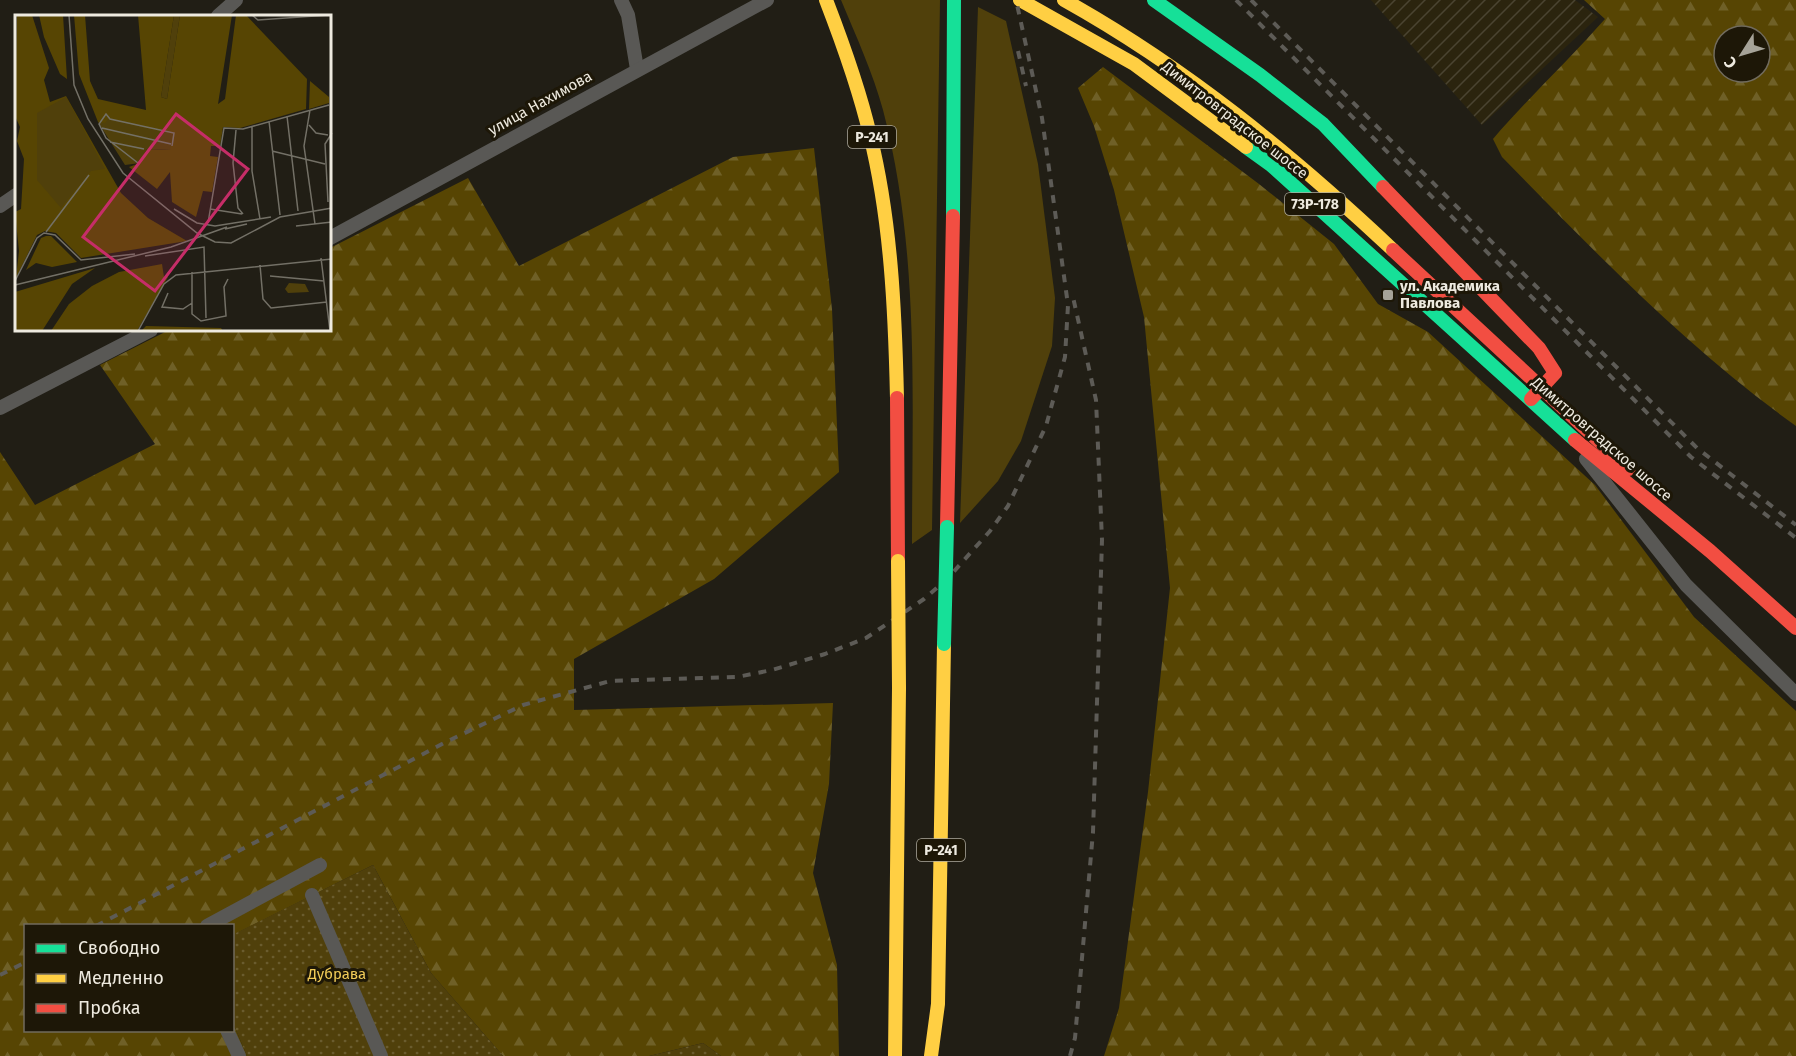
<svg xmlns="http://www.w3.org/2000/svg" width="1796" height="1056" font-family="'Fira Sans',sans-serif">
  <defs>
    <pattern id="industrial-furrows" width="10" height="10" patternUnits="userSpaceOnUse" patternTransform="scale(1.5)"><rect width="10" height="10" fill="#2b240e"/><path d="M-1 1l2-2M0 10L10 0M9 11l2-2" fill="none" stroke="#4a4431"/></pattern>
    <pattern id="forest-firs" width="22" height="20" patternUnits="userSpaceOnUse" patternTransform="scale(1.5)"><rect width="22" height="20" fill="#574503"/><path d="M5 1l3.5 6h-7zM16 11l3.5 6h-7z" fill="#6f6027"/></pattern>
    <pattern id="garden-dots" width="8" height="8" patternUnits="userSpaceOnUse" patternTransform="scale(1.5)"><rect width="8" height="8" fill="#50400b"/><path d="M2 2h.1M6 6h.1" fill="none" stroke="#6a5c2e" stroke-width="1.8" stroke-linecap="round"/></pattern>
  </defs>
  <rect width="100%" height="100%" fill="#211e15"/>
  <polygon fill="url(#industrial-furrows)" points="1371,0 1575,0 1598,17 1482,125"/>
  <g fill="#50400b">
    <path d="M 841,0 L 940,0 L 932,530 L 912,544 C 912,399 920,251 883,110 C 873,73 856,36 841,0 Z"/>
    <polygon points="978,7 1006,21 1038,164 1055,298 1052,346 1021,441 998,481 960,523"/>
  </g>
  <g fill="url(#forest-firs)" fill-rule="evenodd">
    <path d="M 1584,0 L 1796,0 L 1796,426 C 1688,349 1595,252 1502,157 L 1493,139 C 1529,97 1569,60 1605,19 ZM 1724,36 L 1760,36 L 1760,72 L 1724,72 Z"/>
    <polygon points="1103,67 1259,184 1334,244 1378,304 1428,332 1595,485 1694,617 1796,711 1796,1056 1104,1056 1119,1008 1148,792 1170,588 1144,317 1114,190 1094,126 1078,88"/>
    <polygon points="814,148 832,309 839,472 714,579 574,659 574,710 833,703 829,784 813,873 837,965 839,1056 721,1056 703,1043 649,1056 503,1056 431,973 373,865 233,935 232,926 26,926 26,1030 232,1030 233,1023 247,1056 0,1056 0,452 35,505 155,444 100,365 169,330 330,330 330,248 468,178 519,266 733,157"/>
  </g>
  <g fill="url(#garden-dots)">
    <polygon points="373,865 431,973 503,1056 247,1056 233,1023 232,935"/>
    <polygon points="703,1043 721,1056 649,1056"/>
  </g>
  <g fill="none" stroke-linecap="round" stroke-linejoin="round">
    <g stroke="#595855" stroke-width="14">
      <polyline points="621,0 628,15 637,69"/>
      <polyline points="218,16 236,0"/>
      <polyline points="0,206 16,195"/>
      <polyline points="330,238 767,0"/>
      <polyline points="0,408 151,330"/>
      <polyline points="1586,459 1686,585 1796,694"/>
      <polyline points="312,895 381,1056"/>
      <polyline points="207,926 320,865"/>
      <polyline points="227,1030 239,1056"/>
    </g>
    <g stroke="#16e098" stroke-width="14">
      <polyline points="1154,0 1260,75 1323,124 1383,187"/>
      <polyline points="1246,147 1271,165 1575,440"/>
      <polyline points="953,216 954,0"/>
    </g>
    <g stroke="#ffcf43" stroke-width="14">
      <path d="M 826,0 C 843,44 859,88 870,135 C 891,220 895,310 897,398"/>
      <polyline points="1020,0 1134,64 1246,147"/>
      <path d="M 1064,0 C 1186,68 1292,155 1393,250"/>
      <polyline points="895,1056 899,688"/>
      <polyline points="931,1056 938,1004 944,644"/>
    </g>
    <g stroke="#f24e42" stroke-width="14">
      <polyline points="1383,187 1539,348 1555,373 1531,399"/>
      <polyline points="1393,250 1629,469"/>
      <polyline points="897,398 898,561"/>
      <polyline points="1575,440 1710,551 1796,628"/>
      <polyline points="947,527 953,216"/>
    </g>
    <g stroke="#5d5b56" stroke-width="4" stroke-dasharray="8 8" stroke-linecap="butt">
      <polyline points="1236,0 1691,457 1796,538"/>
      <polyline points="1251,0 1697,448 1796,525"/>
      <polyline points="1018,51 1026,86"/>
      <polyline points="96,926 446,742 523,705 610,681 737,677 772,670 825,654 866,638 924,599 948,578 990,531 1008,506 1046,426 1065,357 1068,305 1042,118 1016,0"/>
      <polyline points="0,975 26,962"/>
      <polyline points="1070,1056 1075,1038 1093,832 1102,540 1096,400 1073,297"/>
    </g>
    <polyline stroke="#16e098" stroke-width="14" points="944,644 947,527"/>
    <polyline stroke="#ffcf43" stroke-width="14" points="898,561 899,688"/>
  </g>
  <rect fill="#a6a398" stroke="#1d1707" stroke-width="2" x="1382" y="289" width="12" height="12" rx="3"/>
  <g text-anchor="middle" stroke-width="6" stroke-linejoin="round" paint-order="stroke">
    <g fill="#1d1707" stroke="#afab9e" stroke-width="1.5">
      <rect x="848" y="126" width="48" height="22" rx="4.5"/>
      <rect x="1285" y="193" width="60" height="22" rx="4.5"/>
      <rect x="917" y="839" width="48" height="22" rx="4.5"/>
    </g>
    <g font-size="14" font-weight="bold" fill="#eeeadf">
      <text x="872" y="142">Р-241</text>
      <text x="1315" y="209">73Р-178</text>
      <text x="941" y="855">Р-241</text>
    </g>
    <g font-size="15" fill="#eeeadf" stroke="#1d1707">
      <text transform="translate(540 103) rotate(-29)" y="5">улица Нахимова</text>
      <text transform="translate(1235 120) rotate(38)" y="5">Димитровградское шоссе</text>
      <text transform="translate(1602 439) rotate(41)" y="5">Димитровградское шоссе</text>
    </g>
    <g font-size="15" font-weight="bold" fill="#eeeadf" stroke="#1d1707" text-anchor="start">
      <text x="1400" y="291">ул. Академика<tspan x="1400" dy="17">Павлова</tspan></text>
    </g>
    <g font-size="15" fill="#f1cb58" stroke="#1d1707">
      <text x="337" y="979">Дубрава</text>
    </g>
  </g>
  <g transform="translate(15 15)">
    <rect width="316" height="316" fill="#211e15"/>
    <path d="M 159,0 L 165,0 L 152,84 L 146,82 ZM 274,268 L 290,269 L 294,277 L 273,278 L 270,274 Z" fill="#50400b"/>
    <path d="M 2,0 L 17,0 L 34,53 L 29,65 L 35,87 L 51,81 L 106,178 L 133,203 L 172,226 L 66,243 L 41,218 L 30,216 L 22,220 L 1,263 L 4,236 L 0,197 L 6,194 L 9,144 L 2,126 L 5,112 L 0,101 ZM 24,0 L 48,0 L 52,64 L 45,59 L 29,22 ZM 59,0 L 70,0 L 75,66 L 83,84 L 131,95 L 123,0 L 159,0 L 146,82 L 152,84 L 165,0 L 217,0 L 203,89 L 210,84 L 221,0 L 231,0 L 292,64 L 291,94 L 225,113 L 208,112 L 205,131 L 196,131 L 195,141 L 203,142 L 197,177 L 188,176 L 181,202 L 157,187 L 155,157 L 142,174 L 114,152 L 125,148 L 132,134 L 155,135 L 83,107 L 64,59 ZM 295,66 L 314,82 L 314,88 L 294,94 ZM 31,221 L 36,221 L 62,247 L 37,252 L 21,248 L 11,255 L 26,223 ZM 147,249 L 149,262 L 153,262 L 122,316 L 36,316 L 54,289 L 77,271 L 104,257 ZM 80,253 L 57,269 L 27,316 L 0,316 L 0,277 ZM 131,311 L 206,313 L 208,316 L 126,316 Z" fill="#574503"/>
    <path d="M 51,82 L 90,154 L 76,156 L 46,193 L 22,165 L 22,98 Z" fill="#50400b"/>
    <path d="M 93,104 L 158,119 L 155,135 L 132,134 L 125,148 L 110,150 L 83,107 L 90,108 Z" fill="#50400b"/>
    <path fill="none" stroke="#737066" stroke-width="1.5" d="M 54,0 L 59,70 L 73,104 L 108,158 L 182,218 L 200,227 L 216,228 L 265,202 L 317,193M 237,0 L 243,5 L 314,0M 295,95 L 289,131 L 300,209M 272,101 L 283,196M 254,106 L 265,200M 294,110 L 301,118 L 313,120M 237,112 L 237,156 L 245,204M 87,113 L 156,129M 221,115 L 218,148 L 223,193 L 228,199M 95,127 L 129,134M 257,136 L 310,149M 123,148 L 91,123 L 84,109 L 91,99 L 95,104 L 159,118 L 157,131M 313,187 L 310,129 L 317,118M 159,194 L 182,208 L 200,211 L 256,202M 195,194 L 227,199M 193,208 L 209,113 L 228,114 L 314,90M 281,211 L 317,207M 210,214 L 232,209M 31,217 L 74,160M 130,241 L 189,232 L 191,303M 306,243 L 315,316M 245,250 L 248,284 L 256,293 L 312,287M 177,257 L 177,299 L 186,306 L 211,301 L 209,272 L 213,264M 255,261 L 309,266M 0,266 L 22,223 L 29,218 L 40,220 L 66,245 L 120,239M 0,270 L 156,232 L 212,212M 153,278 L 147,292 L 168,294 L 177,288M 123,316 L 149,269 L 161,260 L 317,244"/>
    <path fill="#c62d68" fill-opacity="0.15" stroke="#c62d68" stroke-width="3" d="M 161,99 L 233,154 L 140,276 L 68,222 Z"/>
    <rect width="316" height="316" fill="none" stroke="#eeeadf" stroke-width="3"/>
  </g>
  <rect x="24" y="924" width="210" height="108" fill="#1d1707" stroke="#716b5d" stroke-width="1.5"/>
  <rect x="36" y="944" width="30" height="9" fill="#16e098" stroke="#716b5d" stroke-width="1.5"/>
  <text x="78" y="954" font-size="18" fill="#eeeadf">Свободно</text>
  <rect x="36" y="974" width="30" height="9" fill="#ffcf43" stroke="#716b5d" stroke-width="1.5"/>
  <text x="78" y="984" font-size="18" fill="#eeeadf">Медленно</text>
  <rect x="36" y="1004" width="30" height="9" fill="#f24e42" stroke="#716b5d" stroke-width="1.5"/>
  <text x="78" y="1014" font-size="18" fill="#eeeadf">Пробка</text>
  <g transform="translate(1742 54) rotate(233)"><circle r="28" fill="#1d1707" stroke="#716b5d" stroke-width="1.5"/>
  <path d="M0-4.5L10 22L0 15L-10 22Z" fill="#a6a398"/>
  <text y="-9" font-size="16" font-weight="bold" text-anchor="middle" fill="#eeeadf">С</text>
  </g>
</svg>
